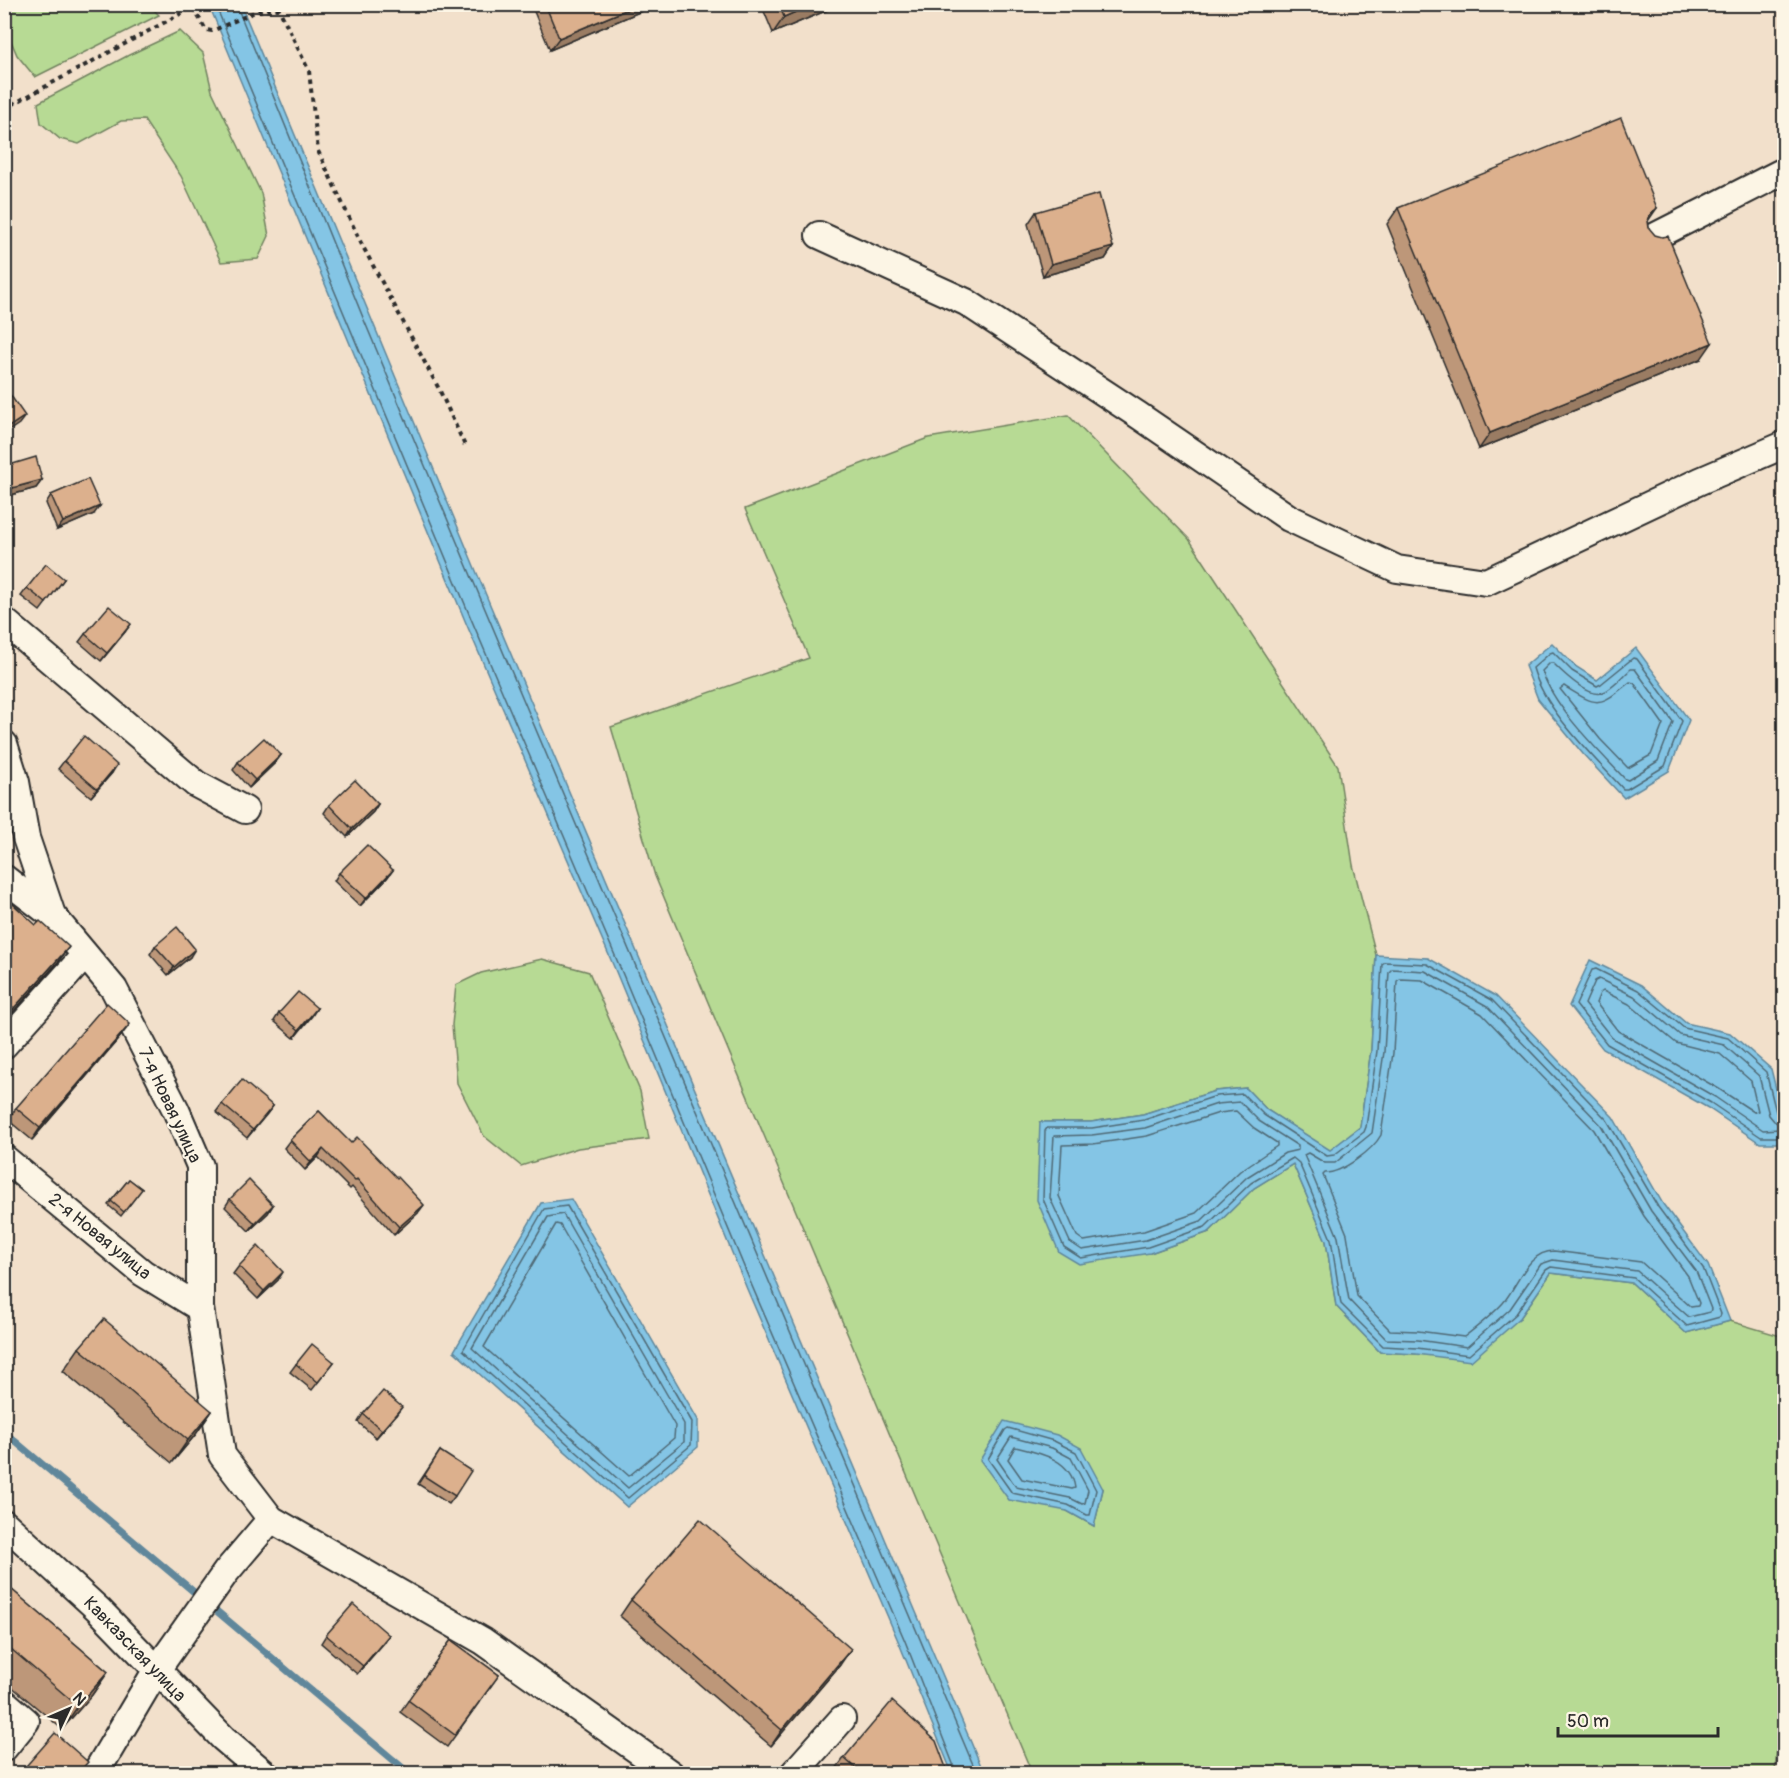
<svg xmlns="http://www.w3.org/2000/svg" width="1789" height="1778" font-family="Pangolin,sans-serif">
  <rect width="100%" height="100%" fill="#f2e0cb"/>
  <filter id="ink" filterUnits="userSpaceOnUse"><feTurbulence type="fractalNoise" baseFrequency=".0167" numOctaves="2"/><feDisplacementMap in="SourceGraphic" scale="12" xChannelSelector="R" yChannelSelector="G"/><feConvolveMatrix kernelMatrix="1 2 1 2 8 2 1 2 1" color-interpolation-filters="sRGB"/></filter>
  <g filter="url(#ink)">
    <g fill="#b7da94" stroke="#718260" stroke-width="1.5" fill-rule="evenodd">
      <polygon points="4,5 149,5 159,15 35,77 17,55 5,27"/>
      <polygon points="180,31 203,53 212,91 261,193 269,236 258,259 221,262 181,176 144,120 121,121 79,144 60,139 41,123 38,103 129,55"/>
      <path d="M 1068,415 L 1189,539 L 1338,766 L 1353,865 L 1376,955 L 1371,1050 L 1360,1127 L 1330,1151 L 1267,1110 L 1246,1088 L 1215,1091 L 1143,1114 L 1091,1122 L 1040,1122 L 1150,1253 L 1209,1232 L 1254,1188 L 1293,1164 L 1326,1241 L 1336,1306 L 1380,1352 L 1416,1354 L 1520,1318 L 1551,1273 L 1632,1283 L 1686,1333 L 1730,1321 L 1784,1337 L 1784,1662 L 1775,1773 L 1032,1773 L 655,876 L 611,727 L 809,658 L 745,509 L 928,438 ZM 1103,1489 L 1094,1526 L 1067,1511 Z"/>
      <polygon points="542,959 589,972 640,1091 649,1139 578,1148 521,1166 484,1136 457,1083 452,1025 456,985 481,973"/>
    </g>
    <g fill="#84c5e5" stroke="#60879b" stroke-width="1.5">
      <polygon points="209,5 241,5 491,607 984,1773 952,1773 899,1643 747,1289 614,967 466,623"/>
      <polygon points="1552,643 1575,666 1597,680 1636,648 1689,720 1669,771 1624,798 1583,754 1538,699 1525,666"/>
      <polygon points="1376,955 1428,958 1496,996 1613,1117 1663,1204 1708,1265 1730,1321 1686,1333 1632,1283 1551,1273 1520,1318 1471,1361 1416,1354 1380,1352 1336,1306 1326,1241 1293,1164 1254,1188 1209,1232 1150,1253 1079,1264 1059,1252 1037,1200 1040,1122 1091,1122 1143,1114 1215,1091 1246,1088 1267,1110 1330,1150 1360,1127 1371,1050"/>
      <polygon points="1590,960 1641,985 1686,1023 1730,1033 1771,1069 1784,1121 1784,1143 1760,1143 1708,1108 1603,1049 1569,1006"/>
      <polygon points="571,1199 698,1420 698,1447 627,1507 454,1351 541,1203"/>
      <polygon points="1004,1421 1057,1435 1081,1448 1103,1489 1094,1526 1067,1511 1009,1500 980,1460"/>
    </g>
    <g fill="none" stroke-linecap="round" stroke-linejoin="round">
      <g stroke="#4f6975" stroke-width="1.5">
        <polyline points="215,4 472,621 619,965 752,1286 905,1641 957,1774"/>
        <polyline points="236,4 364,320 485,609 977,1774"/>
        <path d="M 1553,652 L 1572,671 L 1597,686 L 1601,684 L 1633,658 L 1637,659 L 1682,721 L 1665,766 L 1627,789 L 1623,789 C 1593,756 1545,711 1533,668 L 1550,653 Z"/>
        <path d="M 1550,663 L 1553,663 C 1562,672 1587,697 1601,693 C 1612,690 1623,676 1631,669 L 1635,669 L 1673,722 L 1658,761 L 1628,780 L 1625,779 C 1597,749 1555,709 1542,671 Z"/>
        <path d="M 1630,682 L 1634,683 L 1663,724 L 1651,755 L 1628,768 L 1600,739 L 1560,689 L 1564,686 C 1598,707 1598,708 1630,682 Z"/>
        <polygon points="1385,962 1427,964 1492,1000 1607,1120 1658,1207 1703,1268 1721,1314 1720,1317 1687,1326 1634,1278 1551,1267 1546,1270 1516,1314 1469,1355 1417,1348 1383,1346 1341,1304 1331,1239 1299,1163 1293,1158 1251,1183 1205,1227 1148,1247 1081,1258 1064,1247 1043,1199 1045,1131 1047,1128 1092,1128 1144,1120 1216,1096 1243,1094 1264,1115 1327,1156 1334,1155 1364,1132 1366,1127 1377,1051 1382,964"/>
        <polygon points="1392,969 1425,971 1487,1006 1601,1125 1651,1211 1696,1271 1711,1309 1710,1312 1689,1317 1637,1271 1553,1260 1541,1264 1510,1309 1467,1347 1418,1340 1386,1339 1349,1300 1338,1237 1304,1155 1308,1153 1325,1163 1335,1163 1372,1133 1384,1052 1389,972"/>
        <path d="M 1400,979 L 1422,980 L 1482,1014 L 1594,1130 L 1644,1216 L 1688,1276 L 1699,1303 L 1698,1306 L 1691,1307 L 1641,1262 L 1554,1251 C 1527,1251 1518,1286 1503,1303 C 1492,1315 1477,1327 1464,1337 L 1418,1331 L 1390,1330 L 1357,1296 L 1347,1234 L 1323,1175 L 1325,1173 C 1342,1173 1373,1150 1381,1135 L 1393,1053 L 1397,981 Z"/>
        <polygon points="1599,979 1634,996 1680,1035 1724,1045 1759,1076 1769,1115 1774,1121 1780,1125 1780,1129 1763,1130 1715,1097 1612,1038 1585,1004 1595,981"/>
        <polygon points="1603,991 1629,1004 1676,1043 1720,1054 1751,1081 1758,1111 1754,1112 1719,1089 1618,1031 1596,1003 1600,993"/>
        <polygon points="1240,1102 1259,1121 1298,1146 1298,1150 1285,1153 1247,1177 1201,1221 1146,1240 1082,1250 1070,1242 1050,1198 1054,1136 1092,1135 1145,1128 1217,1104"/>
        <polygon points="1236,1111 1254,1128 1277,1143 1277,1146 1240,1171 1196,1213 1144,1231 1084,1241 1077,1236 1059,1196 1062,1145 1093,1144 1147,1136 1219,1113"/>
        <polyline points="1784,1117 1780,1116 1776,1112 1766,1072 1728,1038 1684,1028 1638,990 1596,969 1592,970 1576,1005 1607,1044 1711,1103 1761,1137 1784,1137"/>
        <polygon points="567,1206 692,1422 691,1445 628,1498 463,1350 544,1209"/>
        <polygon points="563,1214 684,1424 684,1442 628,1488 472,1348 548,1217"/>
        <polygon points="556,1224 560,1225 675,1426 674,1438 629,1476 484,1347"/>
        <polygon points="1008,1428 1054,1441 1076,1452 1096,1490 1090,1515 1087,1515 1068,1505 1012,1493 988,1459 1005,1430"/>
        <polygon points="1011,1437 1052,1448 1071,1458 1088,1490 1085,1503 1082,1504 1070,1498 1016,1487 997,1459"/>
        <path d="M 1015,1447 C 1040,1453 1071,1459 1075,1488 L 1072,1489 L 1022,1479 L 1008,1459 Z"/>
      </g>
      <polyline stroke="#60879b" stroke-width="7" points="4,1432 410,1774"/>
      <g stroke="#2b2b2b" stroke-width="30">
        <g id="minor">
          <polyline points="819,235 966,302 1138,415 1289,518 1397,569 1486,582 1700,481 1784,445"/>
          <polyline points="1652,238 1784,171"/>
          <polyline points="4,621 196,784 245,810"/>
          <polyline points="4,744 16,782 26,838 52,915 114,989 176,1110 200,1166 200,1308 222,1455 271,1519 483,1641 671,1774"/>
          <polyline points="4,878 52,915"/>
          <polyline points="4,1045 85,955"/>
          <polyline points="4,1158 143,1273 200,1308"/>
          <polyline points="4,1523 99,1610 223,1738 265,1774"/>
          <polyline points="4,1702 26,1721 4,1748"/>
          <polyline points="95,1774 156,1671 226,1572 271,1519"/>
          <polyline points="793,1774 842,1719"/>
        </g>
      </g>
      <polyline stroke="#2b2b2b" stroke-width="4" stroke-dasharray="4.5 4.5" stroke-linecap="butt" points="4,109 193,7 206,30 212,31 257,11 279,9 309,71 318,151 361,243 439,389 466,448"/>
      <use href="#minor" stroke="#fcf5e5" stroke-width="26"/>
    </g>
    <g fill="#bd9779" stroke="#2b2b2b" stroke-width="1.5">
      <polygon points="537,4 658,4 550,50 533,9"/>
      <polygon points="761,4 842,4 773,33"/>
      <polygon points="1398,208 1657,208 1648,221 1649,228 1701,359 1479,449 1387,224"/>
      <polygon points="1036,212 1113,247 1105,259 1043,276 1028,224"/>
      <polygon points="6,466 42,480 36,488 7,496 4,488 4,468"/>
      <polygon points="51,495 94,514 57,530 46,503"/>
      <polygon points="64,579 40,611 21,596 27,588"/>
      <polygon points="125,632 101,661 79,642 85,634"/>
      <polygon points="281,755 275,763 249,788 233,770 238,762"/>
      <polygon points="64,761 112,773 91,797 58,769"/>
      <polygon points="378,804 373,812 347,837 324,813 329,805"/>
      <polygon points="393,870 387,878 360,906 334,881 339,873"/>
      <polygon points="4,896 59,961 4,1022"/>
      <polygon points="155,946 190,957 168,975 150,954"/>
      <polygon points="317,1008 294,1038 274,1021 279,1013"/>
      <polygon points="121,1036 32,1140 8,1120 16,1108"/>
      <polygon points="222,1104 273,1106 247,1138 216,1112"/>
      <polygon points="319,1111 418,1213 394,1235 352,1187 350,1189 318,1157 305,1170 284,1148 290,1140"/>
      <polygon points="129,1179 142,1189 121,1216 108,1205"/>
      <polygon points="230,1199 273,1205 268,1213 249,1231 225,1207"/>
      <polygon points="239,1266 278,1280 258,1299 233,1274"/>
      <polygon points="79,1348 212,1411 196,1434 172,1463 63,1371"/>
      <polygon points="334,1362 312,1390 290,1372 296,1364"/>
      <polygon points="363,1414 396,1415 376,1438 358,1422"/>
      <polygon points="440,1451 455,1496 449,1504 418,1484"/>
      <polygon points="4,1583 108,1672 92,1695 62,1729 4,1680"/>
      <polygon points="631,1600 840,1665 771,1746 620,1616"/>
      <polygon points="326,1635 389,1635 357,1674 321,1643"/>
      <polygon points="451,1640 499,1675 447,1747 400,1712"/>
      <polygon points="844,1758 948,1773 833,1773"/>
    </g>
    <g fill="#9a7b63" stroke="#2b2b2b" stroke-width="1.5">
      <polygon points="640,4 658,4 550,50 559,38"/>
      <polygon points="814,4 842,4 773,33 784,17"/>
      <polygon points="1113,247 1105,259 1043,276 1051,264"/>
      <polygon points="1712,343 1701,359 1479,449 1490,433"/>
      <polygon points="25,416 19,424 4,434 4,430"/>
      <polygon points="42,480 36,488 7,496 12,488"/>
      <polygon points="100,506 94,514 57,530 63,522"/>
      <polygon points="131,624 125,632 101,661 107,653"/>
      <polygon points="281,755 275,763 249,788 255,780"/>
      <polygon points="117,765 112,773 91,797 97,789"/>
      <polygon points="378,804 373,812 347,837 352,829"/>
      <polygon points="393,870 387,878 360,906 366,898"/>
      <polygon points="69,947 59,961 4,1022 4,1019"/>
      <polygon points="195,949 190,957 168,975 174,967"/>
      <polygon points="317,1008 312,1016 294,1038 299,1030"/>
      <polygon points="130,1024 121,1036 32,1140 40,1128"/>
      <polygon points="273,1106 267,1114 247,1138 253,1130"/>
      <polygon points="323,1149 318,1157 305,1170 311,1162"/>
      <polygon points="273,1205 268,1213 249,1231 255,1223"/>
      <polygon points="424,1205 418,1213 394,1235 399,1227"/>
      <polygon points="283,1272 278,1280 258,1299 264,1291"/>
      <polygon points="402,1407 396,1415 376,1438 382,1430"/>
      <polygon points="212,1411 196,1434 172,1463 188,1440"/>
      <polygon points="389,1635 384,1643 357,1674 363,1666"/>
      <polygon points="851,1649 840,1665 771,1746 782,1730"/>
      <polygon points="108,1672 92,1695 62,1729 78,1706"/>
    </g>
    <g fill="#dcb08d" stroke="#2b2b2b" stroke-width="1.5">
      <polygon points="545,4 640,4 559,38"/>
      <polygon points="779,4 814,4 784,17"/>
      <polygon points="1621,118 1657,208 1650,215 1648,221 1649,228 1655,235 1662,237 1668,236 1712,343 1490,433 1398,208"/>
      <polygon points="1099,194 1113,247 1051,264 1036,212"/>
      <polygon points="4,386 25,416 4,430"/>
      <polygon points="36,457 42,480 12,488 6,466"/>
      <polygon points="88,479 100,506 63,522 51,495"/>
      <polygon points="46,564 64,579 46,603 27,588"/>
      <polygon points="109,606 131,624 107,653 85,634"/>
      <polygon points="84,736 117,765 97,789 64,761"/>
      <polygon points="264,738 281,755 255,780 238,762"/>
      <polygon points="355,780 378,804 352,829 329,805"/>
      <polygon points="367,845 393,870 366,898 339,873"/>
      <polygon points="4,896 36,925 40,921 69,947 4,1019 4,960 12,952 4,945"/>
      <polygon points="177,927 195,949 174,967 155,946"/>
      <polygon points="298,992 317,1008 299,1030 279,1013"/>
      <polygon points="107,1003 130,1024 40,1128 16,1108"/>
      <polygon points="242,1080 273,1106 253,1130 222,1104"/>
      <polygon points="319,1111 351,1143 357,1137 397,1178 398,1177 424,1205 399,1227 357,1179 355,1181 323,1149 311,1162 290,1140"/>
      <polygon points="129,1179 142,1189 124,1212 111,1201"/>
      <polygon points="249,1180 273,1205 255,1223 230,1199"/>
      <polygon points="258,1246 283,1272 264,1291 239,1266"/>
      <polygon points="104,1319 212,1411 188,1440 79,1348"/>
      <polygon points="312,1344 334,1362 318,1382 296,1364"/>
      <polygon points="383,1391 402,1407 382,1430 363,1414"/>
      <polygon points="440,1451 471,1471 455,1496 424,1476"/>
      <polygon points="700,1519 851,1649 782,1730 631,1600"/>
      <polygon points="4,1583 108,1672 78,1706 4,1643"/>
      <polygon points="353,1604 389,1635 363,1666 326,1635"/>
      <polygon points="451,1640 499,1675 455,1735 408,1700"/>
      <polygon points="892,1701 936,1741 948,1773 861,1773 844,1758"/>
      <polygon points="55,1733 88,1762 78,1773 20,1773"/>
    </g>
  </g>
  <g text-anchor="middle" stroke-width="4.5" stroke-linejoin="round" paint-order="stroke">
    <g font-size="18" fill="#2b2b2b" stroke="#fcf5e5">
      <text transform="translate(170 1105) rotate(65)" y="6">7-я Новая улица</text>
      <text transform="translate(100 1236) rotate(39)" y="6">2-я Новая улица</text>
      <text transform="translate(135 1649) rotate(46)" y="6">Кавказская улица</text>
    </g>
  </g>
  <rect width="1789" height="1778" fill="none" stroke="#fcf5e5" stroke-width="24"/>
  <rect x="12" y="12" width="1765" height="1754" fill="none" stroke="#2b2b2b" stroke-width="2" filter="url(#ink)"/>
  <g transform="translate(69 1709) rotate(46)" stroke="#fcf5e5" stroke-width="4.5" paint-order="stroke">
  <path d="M0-4.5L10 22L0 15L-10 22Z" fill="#2b2b2b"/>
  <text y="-9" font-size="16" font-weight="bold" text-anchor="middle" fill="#2b2b2b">N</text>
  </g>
  <path d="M1558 1727v9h160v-9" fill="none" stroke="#2b2b2b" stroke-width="3"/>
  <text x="1567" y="1727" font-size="18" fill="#2b2b2b" stroke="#fcf5e5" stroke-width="4.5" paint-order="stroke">50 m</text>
</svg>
